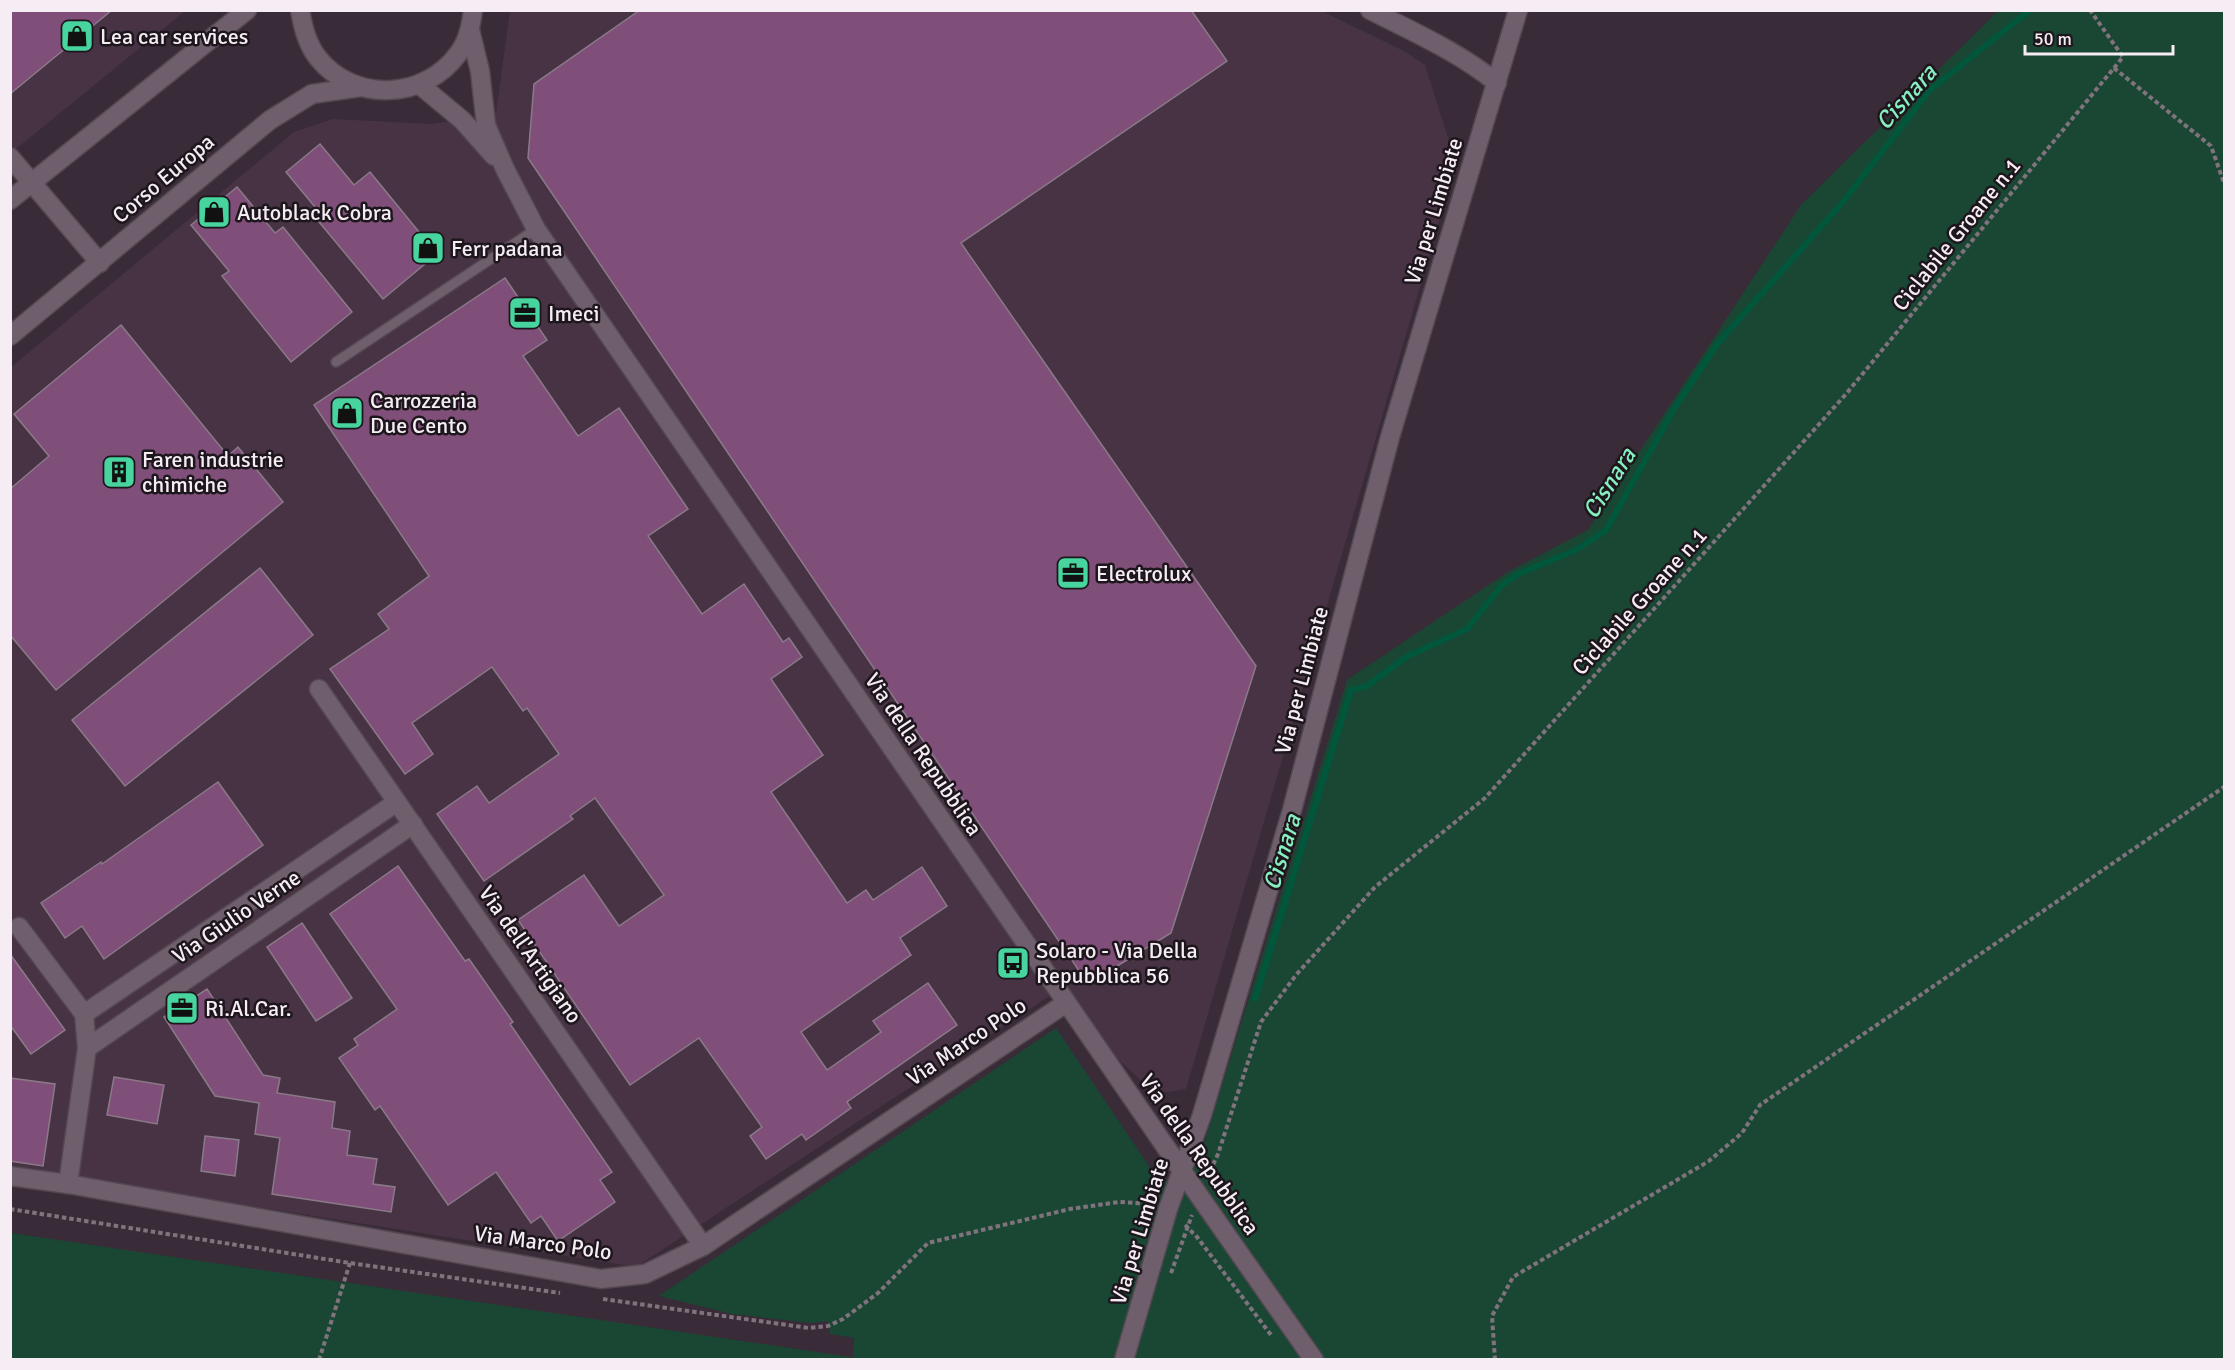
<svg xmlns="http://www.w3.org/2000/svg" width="2235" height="1370" font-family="Signika,sans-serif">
  <rect width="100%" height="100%" fill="#392b37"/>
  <g fill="#473344">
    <polygon points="11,11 185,11 11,153"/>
    <polygon points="510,11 1322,11 1404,51 1425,65 1456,163 1186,1089 1155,1094 1051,995 636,1267 11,1168 10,368 294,132 333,119 432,124 496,113"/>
  </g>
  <g fill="#1a4734">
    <polygon points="1998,11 2224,11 2224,1359 854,1360 853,1357 854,1338 830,1334 828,1321 812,1323 732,1314 659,1296 1056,1028 1161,1184 1199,1160 1347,680 1508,572 1588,530 1801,205"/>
    <polygon points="11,1233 851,1357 853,1359 11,1359"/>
  </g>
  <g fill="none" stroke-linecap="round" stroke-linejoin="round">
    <polyline stroke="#00573c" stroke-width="6" points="1255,999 1351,690 1367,686 1406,657 1467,629 1502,585 1518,574 1576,550 1606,530 1674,409 1718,343 1842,203 1930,90 2030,10"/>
  </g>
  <g fill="#7f4f79" stroke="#8a7a88" stroke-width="1.5">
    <polygon points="10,10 112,10 10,94"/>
    <polygon points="640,10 1191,10 1227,61 961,243 1256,666 1171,933 1088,984 528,158 534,84"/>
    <polygon points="320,144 354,185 370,172 437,254 383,299 315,217 320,213 286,172"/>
    <polygon points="237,187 275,233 283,227 352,312 291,362 222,276 229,271 191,225"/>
    <polygon points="505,278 547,340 523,356 578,436 619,408 688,509 648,536 702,614 744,584 783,642 789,638 802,657 771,679 823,755 771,792 847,903 866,890 873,900 922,867 947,906 900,938 911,955 801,1032 827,1070 881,1032 873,1021 928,983 957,1025 847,1102 851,1108 806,1140 802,1134 766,1159 750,1136 762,1127 699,1038 630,1085 518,920 584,875 619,926 664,895 595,798 570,816 573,819 484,881 437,814 477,786 489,803 559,754 527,708 523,711 492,667 412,723 433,754 405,774 330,669 389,629 378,614 429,576 314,405"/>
    <polygon points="121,325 228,456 238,447 283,502 56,690 10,635 10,489 49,456 14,414"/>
    <polygon points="260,568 313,635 125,786 72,720"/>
    <polygon points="218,782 263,845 104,959 82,926 65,938 41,903 101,862 102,864"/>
    <polygon points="398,866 465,961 469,959 513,1022 510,1024 612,1172 600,1180 615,1202 558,1241 541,1216 531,1223 496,1172 448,1205 380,1106 375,1110 339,1058 358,1045 354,1039 397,1009 330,914"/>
    <polygon points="302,923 352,998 316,1021 267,947"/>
    <polygon points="10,954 65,1030 31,1054 10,1025"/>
    <polygon points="207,989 263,1075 280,1078 277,1093 335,1102 332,1128 350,1131 347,1155 377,1159 373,1184 395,1187 391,1212 272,1194 280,1138 255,1134 259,1103 215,1096 164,1017"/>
    <polygon points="114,1077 164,1085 157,1124 107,1115"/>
    <polygon points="10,1078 55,1084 43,1166 10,1161"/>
    <polygon points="205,1136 239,1140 235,1176 201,1171"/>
  </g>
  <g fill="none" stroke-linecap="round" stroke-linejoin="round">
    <g stroke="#534852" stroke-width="12">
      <polyline id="lane" points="336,362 536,229"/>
    </g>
    <g stroke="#534852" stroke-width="21">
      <g id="street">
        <path d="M 1370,10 C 1415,33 1457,51 1497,83"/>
        <polyline points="470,30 480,71 486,125 505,169 536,229 1200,1197 1314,1360"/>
        <polyline points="420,85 462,120 494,156"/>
        <polyline points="10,157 100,263"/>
        <polyline points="319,689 703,1246"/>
        <polyline points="19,927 84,1014 87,1048 68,1184"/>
        <polyline points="84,1014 397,802"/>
        <polyline points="87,1048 413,824"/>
        <polyline points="10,1176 68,1184 601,1279 645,1274 703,1246 1066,1003"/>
        <polyline points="1124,1360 1168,1209 1202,1115 1292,810 1390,437 1518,10"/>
      </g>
    </g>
    <g stroke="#534852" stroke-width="21">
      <g id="secondary">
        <path d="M 300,10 C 303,27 307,44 318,58 C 354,103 424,100 458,54 C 468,41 471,26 473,10"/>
        <polyline points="10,200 247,10"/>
        <polyline points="10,336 270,120 312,94 361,87"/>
      </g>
    </g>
    <g stroke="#80737e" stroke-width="4" stroke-dasharray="4.5 3" stroke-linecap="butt">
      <polyline points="2114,68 2211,146 2224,183"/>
      <polyline points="1207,1178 1218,1154 1261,1022 1296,975 1375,887 1485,798 1846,394 2123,57 2090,10"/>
      <polyline points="10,1209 350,1263 560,1293"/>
      <polyline points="1185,1225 1197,1237 1271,1335"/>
      <polyline points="1171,1273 1192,1215"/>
      <polyline points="603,1299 809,1328 828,1326 843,1319 878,1293 928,1243 1070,1209 1119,1202 1152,1204"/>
      <polyline points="319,1360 350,1263"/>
      <polyline points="1495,1360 1492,1316 1513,1277 1709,1161 1742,1133 1760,1105 2224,787"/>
    </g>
    <use href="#lane" stroke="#6f5f6c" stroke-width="9"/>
    <use href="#street" stroke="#6f5f6c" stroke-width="18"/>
    <use href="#secondary" stroke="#6f5f6c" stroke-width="18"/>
  </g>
  <defs>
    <g id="shop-square" transform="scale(1.725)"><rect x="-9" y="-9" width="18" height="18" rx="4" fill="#47d49e" stroke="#1d161c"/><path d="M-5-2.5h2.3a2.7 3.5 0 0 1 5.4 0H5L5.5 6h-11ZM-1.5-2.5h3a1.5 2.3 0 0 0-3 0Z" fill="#111"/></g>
    <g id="office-square" transform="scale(1.725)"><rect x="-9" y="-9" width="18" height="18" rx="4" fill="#47d49e" stroke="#1d161c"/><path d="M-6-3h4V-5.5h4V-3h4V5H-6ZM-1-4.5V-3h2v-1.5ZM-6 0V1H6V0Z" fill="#111"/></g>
    <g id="building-square" transform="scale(1.725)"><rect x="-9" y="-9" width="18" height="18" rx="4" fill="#47d49e" stroke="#1d161c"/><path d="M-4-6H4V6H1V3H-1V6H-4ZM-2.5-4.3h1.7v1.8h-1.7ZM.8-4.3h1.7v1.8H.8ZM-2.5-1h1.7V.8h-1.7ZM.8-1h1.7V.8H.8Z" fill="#111"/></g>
    <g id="bus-square" transform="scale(1.725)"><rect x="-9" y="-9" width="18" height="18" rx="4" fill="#47d49e" stroke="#1d161c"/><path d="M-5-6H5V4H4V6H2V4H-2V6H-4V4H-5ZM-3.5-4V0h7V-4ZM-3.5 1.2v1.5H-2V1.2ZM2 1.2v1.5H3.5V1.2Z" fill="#111"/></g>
  </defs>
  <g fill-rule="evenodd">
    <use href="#shop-square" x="77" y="36"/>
    <use href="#shop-square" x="214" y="212"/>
    <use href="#shop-square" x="428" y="248"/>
    <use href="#office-square" x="525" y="313"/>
    <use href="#shop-square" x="347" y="413"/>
    <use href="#building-square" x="119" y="472"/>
    <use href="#office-square" x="1073" y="573"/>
    <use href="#bus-square" x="1013" y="963"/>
    <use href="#office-square" x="182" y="1008"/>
  </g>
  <g text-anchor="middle" stroke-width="5" stroke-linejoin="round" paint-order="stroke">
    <g font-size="22" fill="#f6ecf4" stroke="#1d161c" text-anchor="start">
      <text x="100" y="44">Lea car services</text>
      <text x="237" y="220">Autoblack Cobra</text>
      <text x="451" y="256">Ferr padana</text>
      <text x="548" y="321">Imeci</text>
      <text x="370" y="408">Carrozzeria<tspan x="370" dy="25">Due Cento</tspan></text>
      <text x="142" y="467">Faren industrie<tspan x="142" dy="25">chimiche</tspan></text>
      <text x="1096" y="581">Electrolux</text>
      <text x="1036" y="958">Solaro - Via Della<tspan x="1036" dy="25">Repubblica 56</tspan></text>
      <text x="205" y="1016">Ri.Al.Car.</text>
    </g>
    <g font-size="22" fill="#f6ecf4" stroke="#1d161c">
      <text transform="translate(163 178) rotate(-40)" y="8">Corso Europa</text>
      <text transform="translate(1433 211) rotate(-73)" y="8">Via per Limbiate</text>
      <text transform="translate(1956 234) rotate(-51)" y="8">Ciclabile Groane n.1</text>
      <text transform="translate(1639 601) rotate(-48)" y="8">Ciclabile Groane n.1</text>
      <text transform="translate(1301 680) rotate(-75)" y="8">Via per Limbiate</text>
      <text transform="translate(924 754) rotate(56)" y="8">Via della Repubblica</text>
      <text transform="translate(236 916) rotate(-34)" y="8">Via Giulio Verne</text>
      <text transform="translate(531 954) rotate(55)" y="8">Via dell'Artigiano</text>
      <text transform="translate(966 1041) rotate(-34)" y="8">Via Marco Polo</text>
      <text transform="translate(1200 1154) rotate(55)" y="8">Via della Repubblica</text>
      <text transform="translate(1139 1231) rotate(-73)" y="8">Via per Limbiate</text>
      <text transform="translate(543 1242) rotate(8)" y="8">Via Marco Polo</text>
    </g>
    <g font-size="24" font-style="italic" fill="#87eec0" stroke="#1d161c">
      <text transform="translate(1906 97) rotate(-48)" y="8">Cisnara</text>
      <text transform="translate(1609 483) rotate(-58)" y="8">Cisnara</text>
      <text transform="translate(1282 852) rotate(-73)" y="8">Cisnara</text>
    </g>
  </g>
  <rect width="2235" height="1370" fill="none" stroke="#f6ecf4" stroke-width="24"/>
  <path d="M2025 45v9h148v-9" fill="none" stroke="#f6ecf4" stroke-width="3"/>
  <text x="2034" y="45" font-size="18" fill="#f6ecf4" stroke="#1d161c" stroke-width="4.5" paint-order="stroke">50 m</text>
</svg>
